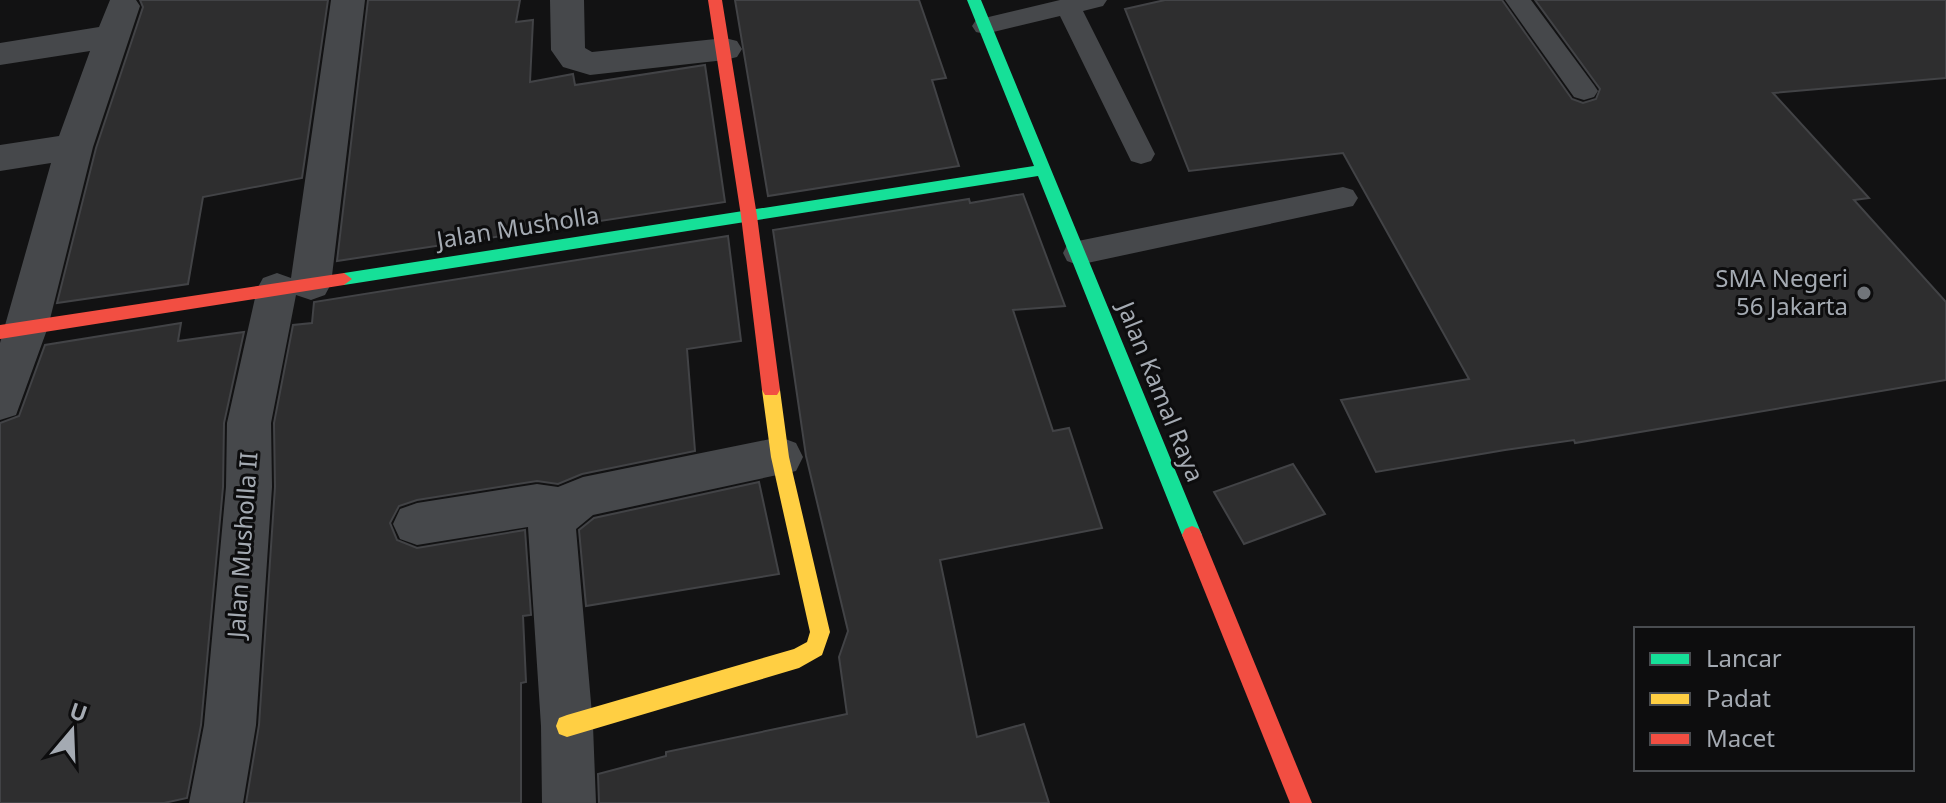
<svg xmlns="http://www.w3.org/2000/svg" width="1946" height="803" font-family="'Noto Sans',sans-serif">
  <rect width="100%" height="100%" fill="#121213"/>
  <g fill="#2e2e2f" stroke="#424346" stroke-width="2">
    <polygon points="140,0 328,0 302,178 203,197 188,284 57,303 96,148 143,7"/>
    <polygon points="368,0 520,0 516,22 533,20 530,82 573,74 575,85 705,65 725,202 337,261"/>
    <polygon points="735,0 919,0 946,78 932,80 959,166 768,196"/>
    <polygon points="1165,0 1502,0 1572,99 1583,103 1596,99 1600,89 1535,0 1946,0 1946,78 1773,93 1869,198 1854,200 1946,302 1946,380 1575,443 1574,440 1505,450 1376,472 1341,400 1469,379 1343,153 1189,171 1125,9"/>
    <polygon points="1023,194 1065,306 1013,310 1053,431 1069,428 1102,528 940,560 977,737 1024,724 1049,803 599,803 598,774 666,756 666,752 847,714 839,657 848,631 806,456 773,230 969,199 970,203"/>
    <polygon points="728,236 741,341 687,349 695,451 582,474 558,484 537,481 417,500 399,506 390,523 397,540 417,548 525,530 531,615 523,616 526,682 521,683 521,803 246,803 259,725 275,487 274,423 293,325 312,323 314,302"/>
    <polygon points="181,323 178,341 244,332 224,423 223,487 201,725 187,798 164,803 0,803 0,423 19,416 45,345"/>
    <polygon points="1293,464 1325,514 1244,544 1214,492"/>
    <polygon points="759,482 779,574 586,606 579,530 594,518"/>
  </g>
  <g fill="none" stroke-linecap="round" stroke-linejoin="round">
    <g fill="#46484b" fill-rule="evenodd">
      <polygon points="1060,0 1107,0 1103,6 1083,11 1155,154 1151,161 1141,164 1131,161 1060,16 985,34 976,32 972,26 976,20"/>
      <polygon points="1505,0 1531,0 1594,85 1598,91 1594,97 1584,100 1574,97"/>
      <polygon points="1343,187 1353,190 1358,198 1353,206 1078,265 1067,261 1063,253 1067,245 1078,241"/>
    </g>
    <g fill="#46484b" fill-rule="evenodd">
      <polygon points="110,0 136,0 140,6 93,147 48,327 16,415 0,420 0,343 51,163 0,171 0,145 59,136 90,51 0,65 0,43 99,27"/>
      <polygon points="331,0 365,0 331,284 325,295 311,300 296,295 271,423 272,487 256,725 243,803 189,803 204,725 226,487 227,423 257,289 263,278 277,273 291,278"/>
      <polygon points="550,0 584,0 585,48 592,52 725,38 737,41 742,49 737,57 725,60 590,75 563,67 551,50"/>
      <polygon points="780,437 796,443 803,457 796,471 593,515 576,529 593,726 596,803 542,803 541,726 528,527 417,545 400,539 393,524 400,509 417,503 537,484 558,487 583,477"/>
    </g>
    <polygon fill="#16e098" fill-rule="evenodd" points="967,0 981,0 1202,535 1199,541 1192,544 1185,541 1182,535 1038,176 344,285 336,279 344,273 1034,166"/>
    <polygon fill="#ffcf43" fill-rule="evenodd" points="771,383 777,385 780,390 789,457 830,632 822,655 799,668 567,737 559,734 556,726 559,718 567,715 794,649 807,642 810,632 771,457 762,390 765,385"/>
    <g fill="#f24e42" fill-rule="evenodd">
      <polygon points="708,0 722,0 757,216 780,390 777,395 765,395 762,390 741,216"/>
      <polygon points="344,273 352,279 344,285 0,339 0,325"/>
      <polygon points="1192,526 1199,529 1202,535 1312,803 1290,803 1182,535 1185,529"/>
    </g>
  </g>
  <circle fill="#71757a" stroke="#0d0d0e" stroke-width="3" cx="1864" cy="293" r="8"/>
  <g text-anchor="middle" stroke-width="6" stroke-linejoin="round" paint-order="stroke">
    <g font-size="24" fill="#a4aab2" stroke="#0d0d0e">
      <text transform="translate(518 228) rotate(-9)" y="8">Jalan Musholla</text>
      <text transform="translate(1160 392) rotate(68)" y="8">Jalan Kamal Raya</text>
      <text transform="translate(243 545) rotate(-86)" y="8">Jalan Musholla II</text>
    </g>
    <g font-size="24" fill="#a4aab2" stroke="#0d0d0e" text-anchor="end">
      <text x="1848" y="287">SMA Negeri<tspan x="1848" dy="28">56 Jakarta</tspan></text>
    </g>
  </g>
  <rect x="1634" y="627" width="280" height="144" fill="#0d0d0e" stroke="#494c50" stroke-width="2"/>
  <rect x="1650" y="653" width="40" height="12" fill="#16e098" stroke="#494c50" stroke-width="2"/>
  <text x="1706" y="667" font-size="24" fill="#a4aab2">Lancar</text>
  <rect x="1650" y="693" width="40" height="12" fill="#ffcf43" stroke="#494c50" stroke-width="2"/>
  <text x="1706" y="707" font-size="24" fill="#a4aab2">Padat</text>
  <rect x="1650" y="733" width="40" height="12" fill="#f24e42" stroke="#494c50" stroke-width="2"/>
  <text x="1706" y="747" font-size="24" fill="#a4aab2">Macet</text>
  <g transform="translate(72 731) rotate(19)" stroke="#0d0d0e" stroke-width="6" paint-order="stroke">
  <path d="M0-6L14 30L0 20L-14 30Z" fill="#a4aab2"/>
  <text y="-12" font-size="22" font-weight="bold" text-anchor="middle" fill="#a4aab2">U</text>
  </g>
</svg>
